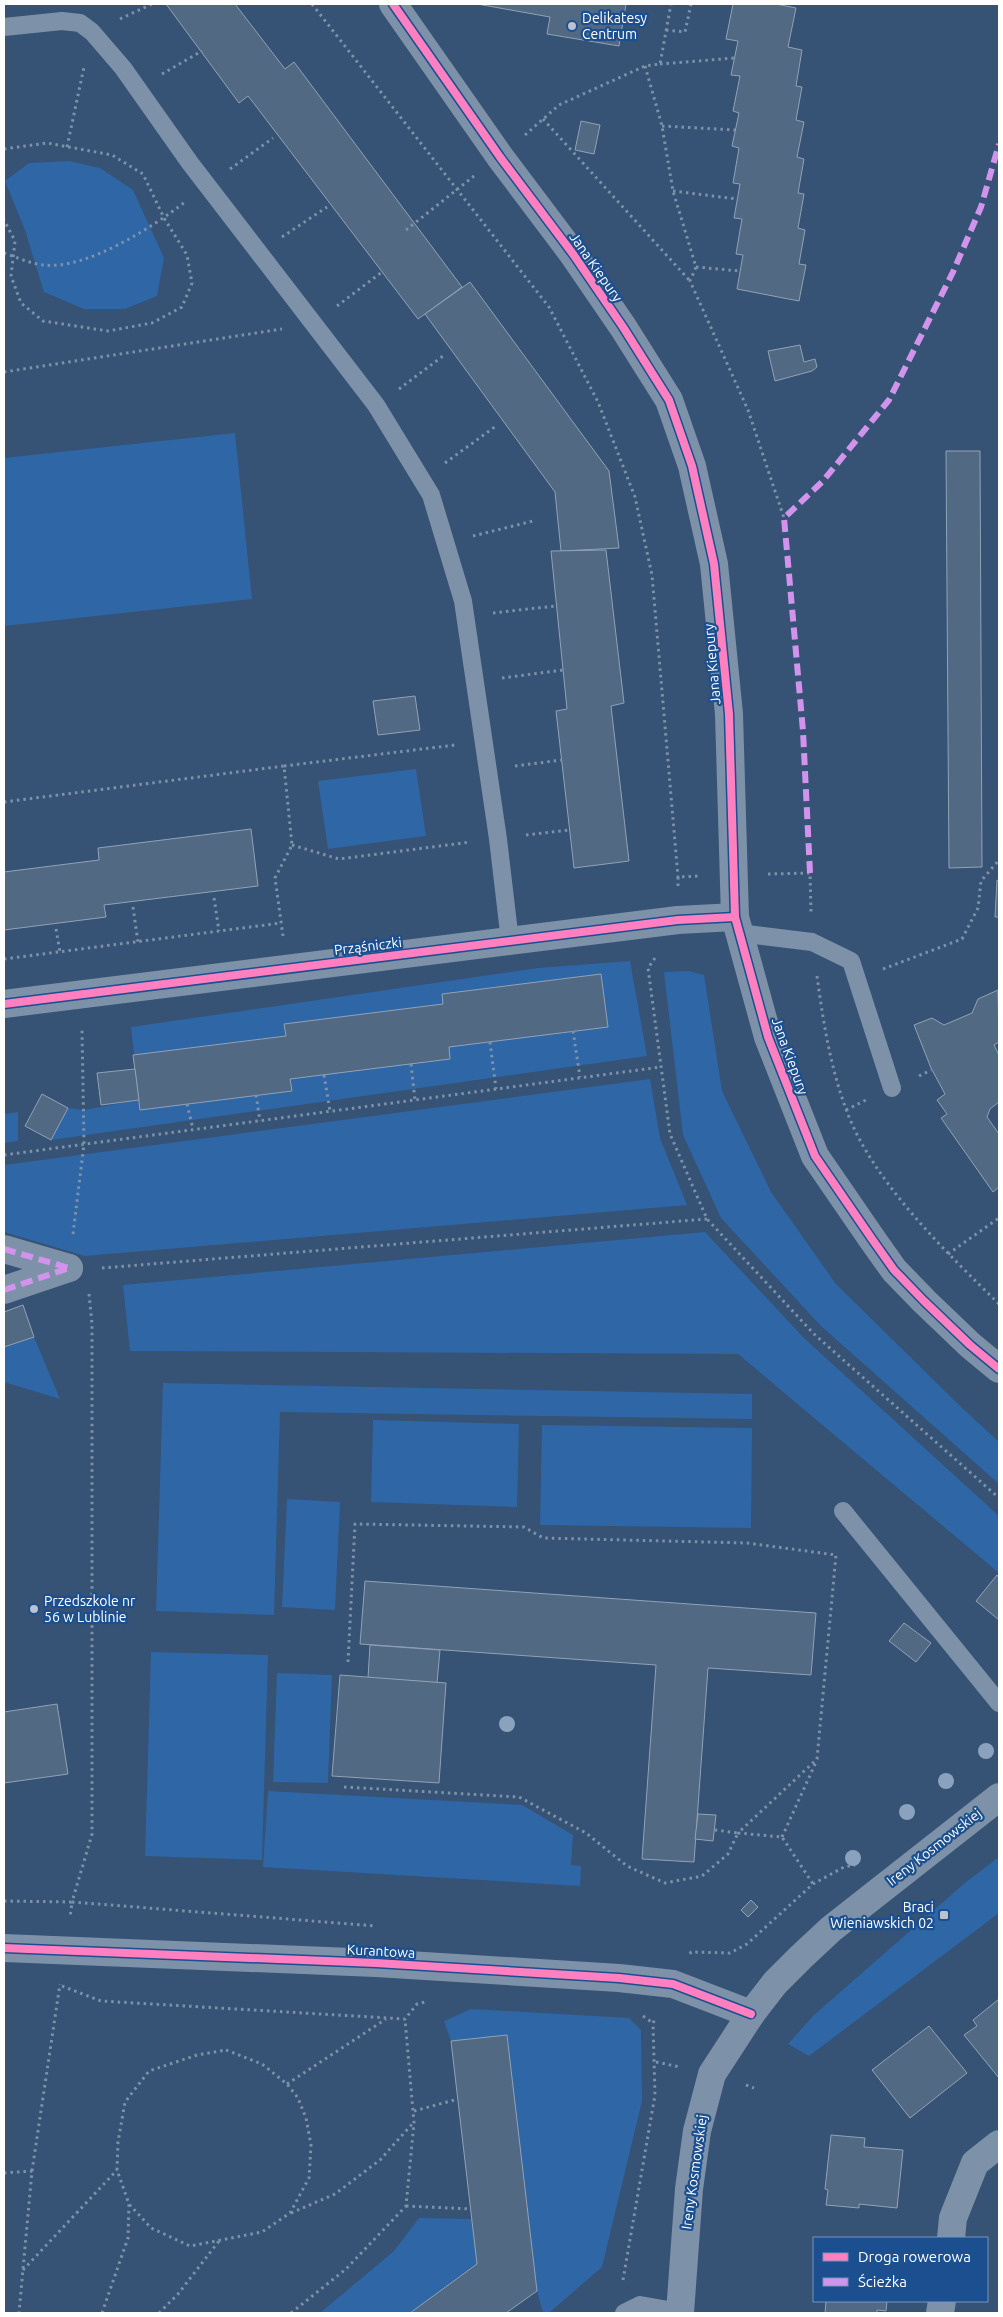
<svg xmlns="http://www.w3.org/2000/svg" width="1003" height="2317" font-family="Ubuntu,sans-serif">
  <rect width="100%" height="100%" fill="#365274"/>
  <g fill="#2f66a5">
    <polygon points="69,161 100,168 133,190 164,258 157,296 125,309 84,309 44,292 25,230 5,181 29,163"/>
    <polygon points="235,433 252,599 4,626 4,458"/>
    <polygon points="416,769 426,836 328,849 318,781"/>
    <polygon points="630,961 647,1056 51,1140 68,1108 83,1110 139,1100 131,1027 538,968"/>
    <polygon points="689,971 704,975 722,1091 771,1192 836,1284 959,1405 999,1442 999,1484 821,1326 721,1218 683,1135 664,972"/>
    <polygon points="650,1079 660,1138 687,1205 85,1256 4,1232 4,1165"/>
    <polygon points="18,1112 18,1141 4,1143 4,1114"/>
    <polygon points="705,1232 804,1338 999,1516 999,1573 738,1354 130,1351 123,1285"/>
    <polygon points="34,1337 60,1399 4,1382 4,1347"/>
    <polygon points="163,1383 752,1394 752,1419 280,1412 274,1615 156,1611"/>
    <polygon points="373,1420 519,1424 517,1507 371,1502"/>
    <polygon points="542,1425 752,1428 751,1528 540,1525"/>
    <polygon points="287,1499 340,1502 335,1610 282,1607"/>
    <polygon points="151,1652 268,1655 262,1860 145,1856"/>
    <polygon points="277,1673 332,1675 328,1783 273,1782"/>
    <polygon points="268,1791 522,1805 573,1835 571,1865 581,1866 580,1886 263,1867"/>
    <polygon points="999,1857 999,1913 809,2056 788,2044 814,2015 966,1882"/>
    <polygon points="471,2009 629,2018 641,2030 642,2101 602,2267 549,2313 543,2313 537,2291 506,2035 451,2041 444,2021"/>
    <polygon points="419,2218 472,2219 477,2264 410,2313 320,2313 394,2251"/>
  </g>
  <g fill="#526984" stroke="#92a2b6">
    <polygon points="166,4 235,4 285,69 294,62 462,287 418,319 252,101 248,96 239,103"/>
    <polygon points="477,4 626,4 619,46 547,34 550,17"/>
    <polygon points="733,4 776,4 796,8 788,47 802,50 796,86 802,87 796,120 804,122 797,157 804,159 798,193 804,194 798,228 805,230 799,264 806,265 799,301 737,289 743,255 736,254 742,219 734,218 740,184 733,183 739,148 732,146 739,113 733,111 740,76 731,75 738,41 726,39"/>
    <polygon points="581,121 600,125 594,154 575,150"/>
    <polygon points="470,282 609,471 619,548 561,551 555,492 425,314"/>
    <polygon points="800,345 804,362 815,359 817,367 812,371 775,381 768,351"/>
    <polygon points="946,451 980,451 982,867 949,868"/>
    <polygon points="606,550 624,703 611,706 629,861 574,868 556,711 567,709 551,551"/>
    <polygon points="415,696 420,730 378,735 373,701"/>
    <polygon points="251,829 258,886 104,905 106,917 4,930 4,872 99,860 98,848"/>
    <polygon points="997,880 999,881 999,917 995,917"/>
    <polygon points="601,974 608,1027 449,1047 450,1059 290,1079 292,1091 140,1110 133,1055 286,1036 284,1024 443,1004 442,994"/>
    <polygon points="998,990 999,1042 994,1045 999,1055 999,1102 990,1109 987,1117 999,1134 999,1187 993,1192 941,1118 947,1114 937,1100 945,1094 931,1068 914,1025 932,1018 944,1025 972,1013 978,999"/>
    <polygon points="135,1069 139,1100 101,1105 97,1073"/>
    <polygon points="42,1094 68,1108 51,1140 25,1126"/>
    <polygon points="23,1305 34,1337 4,1347 4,1312"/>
    <polygon points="997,1575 999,1578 999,1620 976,1601"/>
    <polygon points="365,1581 816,1613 811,1675 708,1668 694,1862 642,1859 656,1665 360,1644"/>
    <polygon points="904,1623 931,1643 916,1662 889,1641"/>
    <polygon points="370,1645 440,1650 437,1683 368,1678"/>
    <polygon points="340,1675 446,1683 439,1783 332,1776"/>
    <polygon points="57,1704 68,1774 4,1783 4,1712"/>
    <polygon points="698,1814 716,1815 713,1841 695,1839"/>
    <polygon points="751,1900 758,1907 748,1917 741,1910"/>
    <polygon points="999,1999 999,2078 964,2035 977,2026 973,2020"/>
    <polygon points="929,2026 967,2073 910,2118 872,2070"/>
    <polygon points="507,2035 537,2291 506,2313 410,2313 477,2264 451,2041"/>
    <polygon points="831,2135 865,2138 864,2147 903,2150 897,2208 859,2204 859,2208 826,2205 828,2190 825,2189"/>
    <polygon points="826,2301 887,2301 886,2311 877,2310 877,2313 825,2313"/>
  </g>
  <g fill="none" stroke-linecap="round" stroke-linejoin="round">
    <g stroke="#7d92a8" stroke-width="3" stroke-dasharray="2.5 4" stroke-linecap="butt">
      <polyline points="312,4 549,307 598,402 635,497 652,575 678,877"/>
      <polyline points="120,19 152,4"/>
      <polyline points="666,30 685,32 691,4"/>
      <polyline points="660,64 735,58"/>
      <polyline points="645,66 662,126 673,191 696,267 690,281 748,410 784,518"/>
      <polyline points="162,74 202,51"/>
      <polyline points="543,119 690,281"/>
      <polyline points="662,126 735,130"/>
      <polyline points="525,135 559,105 645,66 660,64 671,4"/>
      <polyline points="67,147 84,67"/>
      <polyline points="4,149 47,143 112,155 143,174 164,218 187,255 192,283 182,307 152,323 108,331 43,321 21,303 11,276 15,241 4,220"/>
      <polyline points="230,169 273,138"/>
      <polyline points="673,191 737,199"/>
      <polyline points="406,230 474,176"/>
      <polyline points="282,237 327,207"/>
      <path d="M 4,253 C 16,257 31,264 44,265 C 86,270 153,227 185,202"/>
      <polyline points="696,267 740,271"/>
      <polyline points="337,306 382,272"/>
      <polyline points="4,372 282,329"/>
      <polyline points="399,389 443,356"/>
      <polyline points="445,463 496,426"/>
      <polyline points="473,536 533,521"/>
      <polyline points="493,613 555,606"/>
      <polyline points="502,678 563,670"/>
      <polyline points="284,766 455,745"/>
      <polyline points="515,766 562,760"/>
      <polyline points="4,802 284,766 292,845 275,878 283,936"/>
      <polyline points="526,835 569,830"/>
      <polyline points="292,845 339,859 471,842"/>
      <polyline points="768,874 810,873 811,912"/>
      <polyline points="678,886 678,877 700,876"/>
      <polyline points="214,898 219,931"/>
      <polyline points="133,907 138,942"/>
      <polyline points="56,929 60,952"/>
      <polyline points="655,958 648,968 670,1134 707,1219 814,1334 999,1498"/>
      <polyline points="4,959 281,923"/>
      <polyline points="883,969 962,939 978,908 981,881 999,860"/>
      <path d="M 817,976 C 823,1020 830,1066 846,1109 C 871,1180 946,1252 999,1304"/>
      <polyline points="573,1031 580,1077"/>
      <polyline points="490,1042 496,1089"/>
      <polyline points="411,1064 415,1100"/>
      <polyline points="324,1075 330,1111"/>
      <polyline points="919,1076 931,1070"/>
      <polyline points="256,1095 260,1121"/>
      <polyline points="187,1104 193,1129"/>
      <polyline points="846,1110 866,1100"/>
      <polyline points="4,1155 661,1067"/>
      <polyline points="73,1234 84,1144 82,1029"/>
      <polyline points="948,1254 999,1218"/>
      <polyline points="102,1268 707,1219"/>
      <polyline points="89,1294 92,1324 92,1834 72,1902 376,1926"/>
      <polyline points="348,1662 355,1524 524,1527 543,1538 747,1543 836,1555 817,1759 738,1833 782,1837 813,1884"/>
      <polyline points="344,1787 519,1797 586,1833 627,1866 665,1883 702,1876 728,1854 738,1833 715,1830"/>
      <polyline points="782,1837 816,1762"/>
      <polyline points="4,1901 72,1902 70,1918"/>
      <polyline points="690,1954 691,1952 730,1953 747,1944 813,1884 844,1867 855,1865"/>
      <polyline points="62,1986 101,2001 405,2019 417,2004 425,2002"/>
      <polyline points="643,2016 653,2023"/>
      <polygon points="226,2050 262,2064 287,2084 298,2098 306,2118 311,2145 309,2178 290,2213 262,2232 190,2246 151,2228 129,2204 117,2170 118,2142 125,2102 149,2071 197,2055"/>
      <polyline points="656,2062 680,2067"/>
      <polyline points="287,2084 386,2019"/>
      <polyline points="746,2085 754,2088"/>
      <polyline points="414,2111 458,2099"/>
      <polyline points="32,2171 60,1984"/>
      <polyline points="4,2173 32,2171 19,2313"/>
      <polyline points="406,2206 471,2209"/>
      <polyline points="291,2213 335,2194 380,2160 413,2123"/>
      <polyline points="23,2270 117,2170"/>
      <polyline points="623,2280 655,2095 653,2023 656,2017"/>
      <polyline points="102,2313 128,2238 129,2204"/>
      <polyline points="159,2313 178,2294 219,2241"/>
      <polyline points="291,2313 346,2269 406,2206 414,2123 405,2019"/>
    </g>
    <g stroke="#7d92a8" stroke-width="18">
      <polyline points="4,27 62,21 80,23 92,32 123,68 190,163 376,405 431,495 463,601 498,839 510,941"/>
      <polyline points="739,933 812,942 851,961 892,1088"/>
      <polyline points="843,1511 999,1703"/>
      <polyline points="624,2313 640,2305 680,2312"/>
    </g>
    <g stroke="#7d92a8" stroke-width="28">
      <polyline points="393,4 500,157 573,254 623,327 669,400 692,466 714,564 729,714 735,917 768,1037 815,1156 872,1239 894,1270 924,1301 970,1345 999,1369"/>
      <polyline points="4,1004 678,920 735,917"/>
      <polyline points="4,1249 69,1268"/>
      <polyline points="4,1290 69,1268"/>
      <polyline points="4,1948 376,1963 619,1978 673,1984 751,2014"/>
      <polyline points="951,2238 953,2218 975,2163 999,2144"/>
      <polyline points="940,2313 942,2301"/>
    </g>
    <polyline stroke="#7d92a8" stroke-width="28" points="680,2313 689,2189 697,2131 712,2074 751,2014 775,1983 801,1957 831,1929 999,1797"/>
    <g stroke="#d193ec" stroke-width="6" stroke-dasharray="12 6" stroke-linecap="butt">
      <polyline points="810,873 803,731 784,518 823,481 889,400 953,272 981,207 999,144"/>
      <polyline points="4,1249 69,1268"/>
      <polyline points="4,1290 69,1268"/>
    </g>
    <g stroke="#1b4f8f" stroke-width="11">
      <g id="cycleway">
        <polyline points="393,4 500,157 573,254 623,327 669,400 692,466 714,564 729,714 735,917 768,1037 815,1156 872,1239 894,1270 924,1301 970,1345 999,1369"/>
        <polyline points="4,1004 678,920 735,917"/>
        <polyline points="4,1948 376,1963 619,1978 673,1984 751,2014"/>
      </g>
    </g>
    <use href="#cycleway" stroke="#ff80c0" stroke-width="8"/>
  </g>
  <g fill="#8aa2be">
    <circle cx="507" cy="1724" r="8"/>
    <circle cx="986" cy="1751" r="8"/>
    <circle cx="946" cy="1781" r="8"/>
    <circle cx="907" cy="1812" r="8"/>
    <circle cx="853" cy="1858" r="8"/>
  </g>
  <g fill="#b9c2ce" stroke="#1b4f8f" stroke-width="2">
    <circle cx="572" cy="26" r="5"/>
    <circle cx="34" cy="1609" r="5"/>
    <rect x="939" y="1910" width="10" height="10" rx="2.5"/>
  </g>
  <g text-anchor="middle" stroke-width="4.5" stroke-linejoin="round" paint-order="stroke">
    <g font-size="14" fill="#fff" stroke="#1b4f8f" text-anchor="start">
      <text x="582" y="23">Delikatesy<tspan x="582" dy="16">Centrum</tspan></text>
      <text x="44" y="1606">Przedszkole nr<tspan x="44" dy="16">56 w Lublinie</tspan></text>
      <text x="934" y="1912" text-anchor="end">Braci<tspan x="934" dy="16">Wieniawskich 02</tspan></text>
    </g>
    <g font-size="14" fill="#fff" stroke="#1b4f8f">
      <text transform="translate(596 267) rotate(55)" y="5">Jana Kiepury</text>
      <text transform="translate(712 664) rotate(-95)" y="5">Jana Kiepury</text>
      <text transform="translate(368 946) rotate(-7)" y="5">Prząśniczki</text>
      <text transform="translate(790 1056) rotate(70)" y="5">Jana Kiepury</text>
      <text transform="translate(934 1847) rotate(-38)" y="5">Ireny Kosmowskiej</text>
      <text transform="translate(381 1951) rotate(3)" y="5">Kurantowa</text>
      <text transform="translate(694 2172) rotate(-82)" y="5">Ireny Kosmowskiej</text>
    </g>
  </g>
  <rect width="1003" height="2317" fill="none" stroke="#ffffff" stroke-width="10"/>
  <rect x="813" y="2237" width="175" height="65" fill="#1b4f8f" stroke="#7695bc"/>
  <rect x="823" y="2253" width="25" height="8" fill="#ff80c0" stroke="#7695bc"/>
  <text x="858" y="2262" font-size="15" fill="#ffffff">Droga rowerowa</text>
  <rect x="823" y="2278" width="25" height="8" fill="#d193ec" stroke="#7695bc"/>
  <text x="858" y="2287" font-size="15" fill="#ffffff">Ścieżka</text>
</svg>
